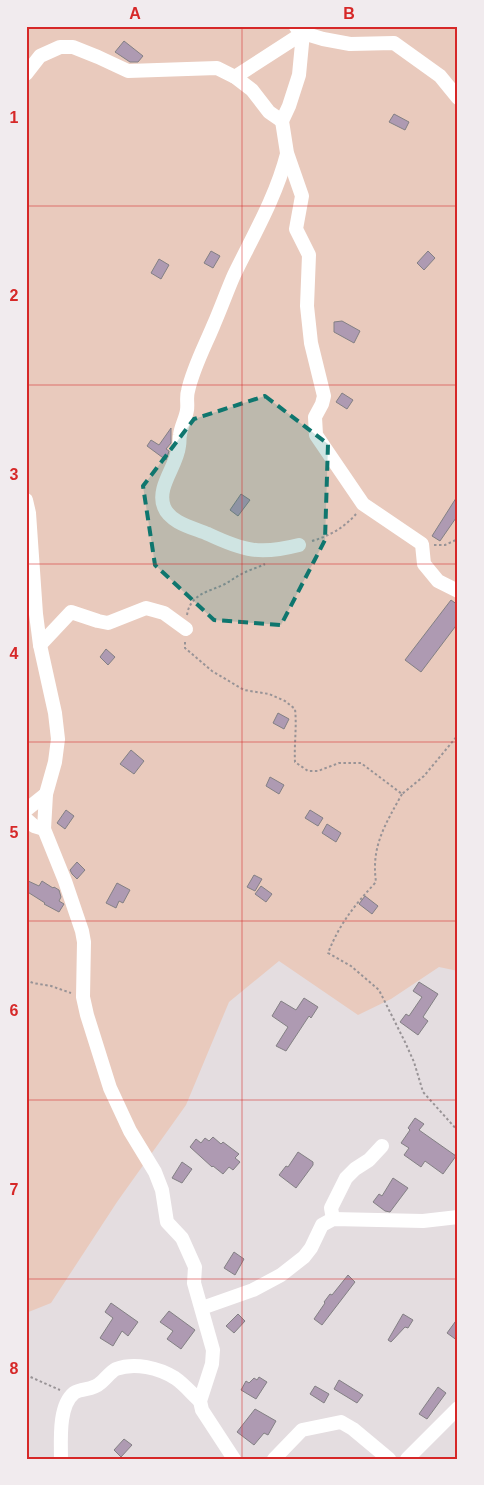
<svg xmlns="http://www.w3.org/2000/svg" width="484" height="1485" font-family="Arial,sans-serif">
  <rect width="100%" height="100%" fill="#e4dde0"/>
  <polygon fill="#e9cabd" points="26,26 458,26 458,971 439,967 391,999 358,1015 279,961 229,1002 186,1105 117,1202 51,1303 26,1313"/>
  <g fill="#ae9ab2" stroke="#838084">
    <polygon points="124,41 143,56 138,62 130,62 115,52"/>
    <polygon points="394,114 409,122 405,130 389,122"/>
    <polygon points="211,251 220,256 213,268 204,263"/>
    <polygon points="428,251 435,258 424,270 417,263"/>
    <polygon points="159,259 169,265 161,279 151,273"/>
    <polygon points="342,321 360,331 354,343 334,332 334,322"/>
    <polygon points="342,393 353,400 347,409 336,402"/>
    <polygon points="171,428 171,443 166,449 169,451 166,460 147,446 151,440 159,445"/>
    <polygon points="241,494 250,500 238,516 230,510"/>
    <polygon points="458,495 458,515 440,541 432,536"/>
    <polygon points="451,600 458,605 458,623 421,672 405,660"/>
    <polygon points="106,649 115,657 108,665 100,657"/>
    <polygon points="278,713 289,719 284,729 273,723"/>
    <polygon points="131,750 144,761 134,774 120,764"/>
    <polygon points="270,777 284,785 279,794 266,786"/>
    <polygon points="66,810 74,816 65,829 57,823"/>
    <polygon points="310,810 323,818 318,826 305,818"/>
    <polygon points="327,824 341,833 336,842 322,833"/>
    <polygon points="77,862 85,870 77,879 72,874 70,870"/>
    <polygon points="254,875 262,879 255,891 247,887"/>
    <polygon points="26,880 39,886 42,881 53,888 54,887 59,890 61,897 59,901 64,904 59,912 44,904 45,903 26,891"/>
    <polygon points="117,883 130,890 123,903 119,901 116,908 106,903"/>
    <polygon points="261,886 272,894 266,902 255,894"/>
    <polygon points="365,896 378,906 372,914 359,904"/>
    <polygon points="419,982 438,994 423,1017 428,1021 418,1035 400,1022 406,1014 409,1016 422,997 413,991"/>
    <polygon points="304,998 318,1007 311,1018 309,1016 286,1051 276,1046 288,1027 272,1016 281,1001 296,1010"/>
    <polygon points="415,1118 424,1124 419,1130 456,1156 443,1174 425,1161 421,1167 404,1155 409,1148 401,1143 410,1130 408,1128"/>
    <polygon points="213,1137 221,1144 223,1142 239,1154 235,1158 240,1162 233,1170 229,1167 223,1174 213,1166 212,1167 190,1147 196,1139 201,1143 205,1138 209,1141"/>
    <polygon points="298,1152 313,1162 313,1165 296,1188 279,1175 286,1166 288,1167"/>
    <polygon points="182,1162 192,1169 182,1183 172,1178"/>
    <polygon points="393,1178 408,1188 390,1212 385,1211 373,1202 379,1194 382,1196"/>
    <polygon points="234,1252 244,1259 235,1275 224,1268"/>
    <polygon points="348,1275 355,1282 322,1325 314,1319 325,1303 324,1302 330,1294 332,1295"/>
    <polygon points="111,1303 138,1322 128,1336 122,1331 113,1346 100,1338 113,1318 105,1312"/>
    <polygon points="169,1311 195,1330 181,1349 167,1339 173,1331 160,1322"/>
    <polygon points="238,1314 245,1321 234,1333 226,1326"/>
    <polygon points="403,1314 413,1320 408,1328 405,1327 391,1342 388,1340"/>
    <polygon points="458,1318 458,1341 447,1333"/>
    <polygon points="259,1377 267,1382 256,1399 241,1390 246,1381 249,1383 254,1378 257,1380"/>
    <polygon points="339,1380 363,1395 357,1403 334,1389"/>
    <polygon points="315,1386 329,1394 324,1403 310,1394"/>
    <polygon points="438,1387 446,1393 427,1419 419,1414"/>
    <polygon points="255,1409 276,1421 268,1435 264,1433 254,1445 237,1432"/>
    <polygon points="124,1439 132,1445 121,1457 114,1450"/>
  </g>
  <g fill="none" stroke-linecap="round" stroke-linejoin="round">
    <g stroke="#989396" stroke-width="2" stroke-dasharray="2.5 2.5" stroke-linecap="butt">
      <path d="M 312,541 C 329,536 344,528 356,514"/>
      <polyline points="434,545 445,545 458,539"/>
      <path d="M 187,615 C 190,595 207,592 223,585 C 229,582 234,578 240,575 C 248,570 257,568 265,564"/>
      <path d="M 185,642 L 185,648 L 212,671 L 244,690 L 269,694 L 285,701 L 295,709 C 297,727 294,744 295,762 L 308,771 L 318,771 L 339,763 L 361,763 L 402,794 L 424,776 L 458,735"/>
      <path d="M 402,794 C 385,825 371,846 376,882 C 354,906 340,923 328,953 L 351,966 L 379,990 L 405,1042 L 414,1062 L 423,1092 L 458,1131"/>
      <polyline points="26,980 33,983 51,986 71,993"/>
      <polyline points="26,1375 60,1390"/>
    </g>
    <g stroke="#fff" stroke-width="14">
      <polyline points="306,26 303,33 299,75 289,106 282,121 287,153 302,196 296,229 309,255 307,306 311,343 324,396 322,404 315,417 316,435 363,504 422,544 424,564 438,581 458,591"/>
      <polyline points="296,27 303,33 323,39 350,44 394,43 440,76 458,98"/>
      <polyline points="26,74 40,56 60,47 73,47 98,57 128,71 217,68 235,77 252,90 269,112 282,121"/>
      <polyline points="235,77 303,33"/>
      <path d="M 287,154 C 276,197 253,236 234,275 C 227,291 221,308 214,324 C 205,346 193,368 188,391 C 186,397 188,404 187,410 C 186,418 181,426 180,435 C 179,439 180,442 179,446 C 177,466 156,487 164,507 C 170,523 194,528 208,534 C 244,551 260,555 299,545"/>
      <polyline points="26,500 29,513 36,614 40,645 55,713 58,739 55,762 46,794 44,829 65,881 82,931 84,942 83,997 87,1015 110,1088 130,1131 155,1172 162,1190 167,1222 182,1238 195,1267 194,1283 213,1350 212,1364 200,1401 202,1410 234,1459"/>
      <polyline points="40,645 71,612 98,621 108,623 146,608 164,613 186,629"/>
      <polyline points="26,810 46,794"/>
      <polyline points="26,819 34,826 44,829"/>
      <polyline points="333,1219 331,1208 346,1178 355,1169 369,1160 382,1146"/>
      <polyline points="202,1308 253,1290 281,1275 304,1257 311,1248 322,1225 333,1219 423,1221 458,1217"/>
      <path d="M 61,1459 C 61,1441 58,1406 74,1393 C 81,1388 93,1390 99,1384 C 105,1380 110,1372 116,1369 C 135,1362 159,1368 175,1378 C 184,1384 192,1394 200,1401"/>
      <polyline points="274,1459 302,1430 341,1422 353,1429 389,1459"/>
      <polyline points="407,1459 458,1408"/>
    </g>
  </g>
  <path fill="#0f766e" fill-opacity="0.2" stroke="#0f766e" stroke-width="4" stroke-dasharray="10 6" stroke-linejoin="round" d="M 265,396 L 328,444 L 325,540 L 281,625 L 214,620 L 155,565 L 143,486 L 194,419 Z"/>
  <path fill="none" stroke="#d62828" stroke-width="1" stroke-opacity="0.55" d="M 242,26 L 242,1459M 26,206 L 458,206M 26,385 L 458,385M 26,564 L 458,564M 26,742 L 458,742M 26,921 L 458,921M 26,1100 L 458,1100M 26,1279 L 458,1279"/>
  <rect width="484" height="1485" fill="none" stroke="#f1ebee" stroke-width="55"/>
  <rect x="28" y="28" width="428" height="1430" fill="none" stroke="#d62828" stroke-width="2"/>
  <g font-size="16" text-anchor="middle" font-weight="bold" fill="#d62828">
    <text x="135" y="19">A</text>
    <text x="349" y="19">B</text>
    <text x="14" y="123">1</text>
    <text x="14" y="301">2</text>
    <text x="14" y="480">3</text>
    <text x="14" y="659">4</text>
    <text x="14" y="838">5</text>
    <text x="14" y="1016">6</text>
    <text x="14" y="1195">7</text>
    <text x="14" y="1374">8</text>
  </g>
</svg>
